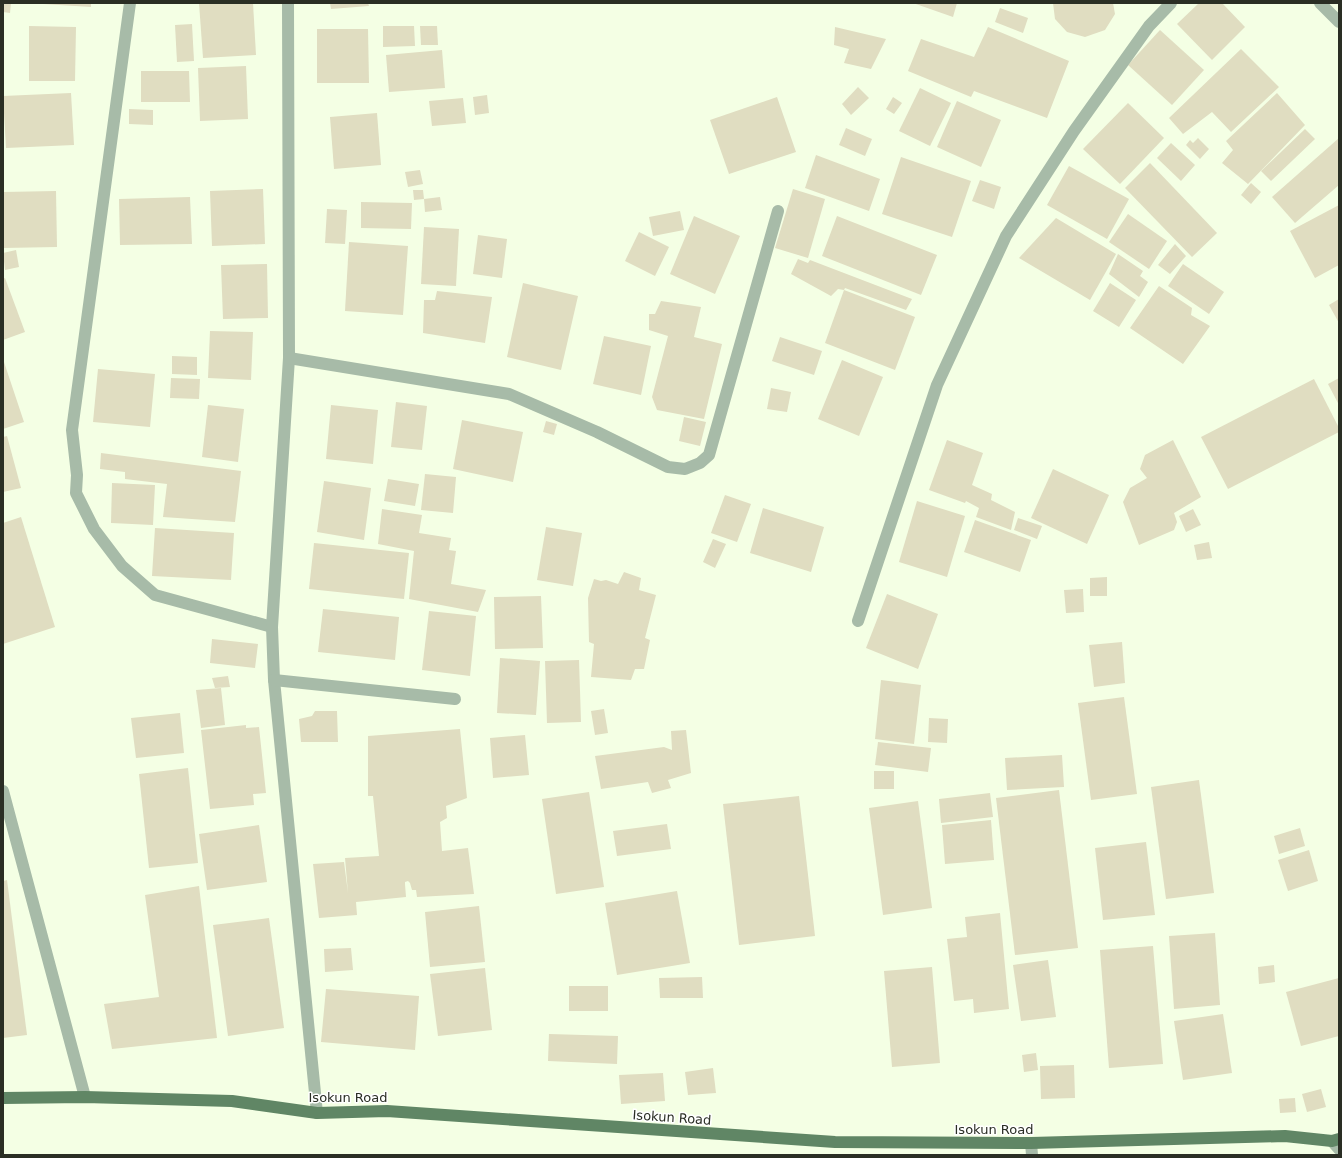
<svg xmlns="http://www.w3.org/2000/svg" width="1342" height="1158" font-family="'DejaVu Sans',sans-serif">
  <rect width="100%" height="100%" fill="#f4ffe4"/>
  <g fill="#e0ddc1">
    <polygon points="3,3 11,3 10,13 3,12"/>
    <polygon points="43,3 91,3 91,7 43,4"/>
    <polygon points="199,3 253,3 256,55 203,58"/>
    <polygon points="330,3 368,3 369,6 331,9"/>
    <polygon points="913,3 957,3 953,17"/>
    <polygon points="1053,3 1113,3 1115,14 1105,30 1085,37 1067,32 1055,19"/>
    <polygon points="1199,3 1222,3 1245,27 1212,60 1177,24"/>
    <polygon points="1000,8 1028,18 1023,33 995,22"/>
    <polygon points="192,24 194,61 177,62 175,25"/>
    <polygon points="29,26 76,27 75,81 29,81"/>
    <polygon points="383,26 414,26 415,46 383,47"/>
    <polygon points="420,26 437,26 438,45 421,45"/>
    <polygon points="835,27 886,39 871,69 844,63 849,49 834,45"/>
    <polygon points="988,27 1069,61 1047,118 974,91 971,97 908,71 921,39 974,57"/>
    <polygon points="317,29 368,29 369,83 317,83"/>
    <polygon points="1160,30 1204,70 1172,105 1128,65"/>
    <polygon points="1241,49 1279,87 1231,132 1212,112 1183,134 1169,118"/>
    <polygon points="442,50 445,88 389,92 386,55"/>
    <polygon points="246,66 248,119 200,121 198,68"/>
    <polygon points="141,71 189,71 190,102 141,102"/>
    <polygon points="858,87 869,98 851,115 842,104"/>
    <polygon points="920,88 951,103 930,146 899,131"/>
    <polygon points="71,93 74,145 6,148 3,96"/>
    <polygon points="1277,93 1305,125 1248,184 1222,163 1233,150 1226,141"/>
    <polygon points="487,95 489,113 475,115 473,97"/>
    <polygon points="777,97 796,152 729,174 710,120"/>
    <polygon points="893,97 902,103 894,114 886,109"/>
    <polygon points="463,98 466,123 432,126 429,101"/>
    <polygon points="957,101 1001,120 981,167 937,147"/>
    <polygon points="1128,103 1164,138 1120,184 1083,149"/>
    <polygon points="129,109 153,110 153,125 129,124"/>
    <polygon points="377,113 381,165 334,169 330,117"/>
    <polygon points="846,128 872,139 865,156 839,145"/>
    <polygon points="1305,129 1315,139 1271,181 1261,171"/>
    <polygon points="1198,138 1209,149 1200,159 1186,145 1190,140 1193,143"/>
    <polygon points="1339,138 1339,185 1295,223 1272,197"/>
    <polygon points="1171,143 1195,165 1181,181 1157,158"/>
    <polygon points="816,155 880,179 869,211 805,188"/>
    <polygon points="901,157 971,181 952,237 882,214"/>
    <polygon points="1150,163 1217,233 1192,257 1125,188"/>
    <polygon points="1069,166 1129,199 1107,239 1047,205"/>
    <polygon points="420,170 423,184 408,187 405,172"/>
    <polygon points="980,180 1001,187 994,209 972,201"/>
    <polygon points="1251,183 1261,192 1251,204 1241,195"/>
    <polygon points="263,189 265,244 212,246 210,191"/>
    <polygon points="793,189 825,199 808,258 775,248"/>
    <polygon points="413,190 423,190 424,199 440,197 442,210 425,212 424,199 414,200"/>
    <polygon points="56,191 57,247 3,248 3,192"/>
    <polygon points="190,197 192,244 120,245 119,199"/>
    <polygon points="361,202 412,203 411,229 361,228"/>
    <polygon points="1339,205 1339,265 1315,278 1290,231"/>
    <polygon points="327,209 347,210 345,244 325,243"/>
    <polygon points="680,211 684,230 653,236 649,217"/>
    <polygon points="1128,214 1167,241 1149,269 1109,242"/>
    <polygon points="694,216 740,236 715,294 670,274"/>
    <polygon points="837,216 937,255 921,295 822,256"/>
    <polygon points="1056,218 1116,254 1090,300 1019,258"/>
    <polygon points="424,227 459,229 456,286 421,284"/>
    <polygon points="639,232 669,247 655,276 625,261"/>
    <polygon points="478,235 507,239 502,278 473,274"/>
    <polygon points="349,242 408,246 403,315 345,311"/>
    <polygon points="1175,244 1186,256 1170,274 1158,265"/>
    <polygon points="16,250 19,267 5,270 3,253"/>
    <polygon points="1118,254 1143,271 1140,276 1148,282 1139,297 1109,274"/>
    <polygon points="798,259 808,263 810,260 912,299 906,310 845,288 844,290 838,289 831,296 791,274"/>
    <polygon points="267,264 268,318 223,319 221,265"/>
    <polygon points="1183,264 1224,292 1209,314 1168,286"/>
    <polygon points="5,278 25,332 3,340 3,279"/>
    <polygon points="523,283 578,296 561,370 507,357"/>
    <polygon points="1110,283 1136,300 1119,327 1093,311"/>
    <polygon points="1159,286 1192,308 1191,315 1210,326 1183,364 1130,328"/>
    <polygon points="844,290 915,317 895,370 825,343"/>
    <polygon points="437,291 492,297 485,343 423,333 424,300 435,300"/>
    <polygon points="1339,299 1339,323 1329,305"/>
    <polygon points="661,301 701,307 694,337 722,344 704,419 657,410 652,397 668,336 649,330 649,314 655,314"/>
    <polygon points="210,331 253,332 251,380 208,378"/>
    <polygon points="604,336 651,346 641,395 593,384"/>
    <polygon points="780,337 822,351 814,375 772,361"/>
    <polygon points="172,356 197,357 197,375 172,374"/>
    <polygon points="3,359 24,422 3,429"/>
    <polygon points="842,360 883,377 859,436 818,419"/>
    <polygon points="98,369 155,374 150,427 93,422"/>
    <polygon points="171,378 200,379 199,399 170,398"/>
    <polygon points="1339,378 1339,405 1328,384"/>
    <polygon points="1314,379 1339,428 1339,432 1228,489 1201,437"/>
    <polygon points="771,388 791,392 787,412 767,409"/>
    <polygon points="396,402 427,406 422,450 391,447"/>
    <polygon points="208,405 244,409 238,462 202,457"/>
    <polygon points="331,405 378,410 373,464 326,459"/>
    <polygon points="684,417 706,422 700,446 679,441"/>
    <polygon points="462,420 523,432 513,482 453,469"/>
    <polygon points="546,421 557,424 554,435 543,432"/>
    <polygon points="7,436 21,488 3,492 3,437"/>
    <polygon points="947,440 983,453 972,485 992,494 991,500 1015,512 1011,530 976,517 979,508 966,501 965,503 929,490"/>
    <polygon points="1173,440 1201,497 1174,513 1177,522 1174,530 1139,545 1123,502 1130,488 1147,478 1140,469 1145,455"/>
    <polygon points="101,453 241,471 235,522 163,517 167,484 125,479 125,472 100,469"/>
    <polygon points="1053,469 1109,495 1087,544 1031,518"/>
    <polygon points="425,474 456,477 453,513 421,510"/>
    <polygon points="388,479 419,484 415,506 384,501"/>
    <polygon points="324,481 371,488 364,540 317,532"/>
    <polygon points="112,483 155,485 153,525 111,523"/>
    <polygon points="725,495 751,504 737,542 711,533"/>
    <polygon points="917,501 965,516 947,577 899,562"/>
    <polygon points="763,508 824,527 811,572 750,553"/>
    <polygon points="382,509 422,515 419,533 451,538 449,550 456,551 451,584 486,590 478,612 409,599 414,551 378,544"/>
    <polygon points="1193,509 1201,525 1186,532 1179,516"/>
    <polygon points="21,517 55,627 3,644 3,523"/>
    <polygon points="1018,518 1042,526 1037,539 1014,530"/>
    <polygon points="975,520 1031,540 1020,572 964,552"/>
    <polygon points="546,527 582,533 573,586 537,580"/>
    <polygon points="155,528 234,533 231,580 152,576"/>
    <polygon points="713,539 726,544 715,568 703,562"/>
    <polygon points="1209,542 1212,558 1197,560 1194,545"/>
    <polygon points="314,543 409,553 404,599 309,589"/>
    <polygon points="624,572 641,578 639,590 656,595 645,638 650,640 644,669 635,669 631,680 591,677 594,644 589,642 588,598 594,579 601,581 606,580 618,584"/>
    <polygon points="1107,577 1107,596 1090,596 1090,578"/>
    <polygon points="1083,589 1084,612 1066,613 1064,590"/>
    <polygon points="887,594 938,614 918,669 866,648"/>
    <polygon points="541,596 543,648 495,649 494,597"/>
    <polygon points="323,609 399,617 395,660 318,652"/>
    <polygon points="429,611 476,616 470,676 422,670"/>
    <polygon points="212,639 258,644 255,668 210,663"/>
    <polygon points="1122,642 1125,683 1094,687 1089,645"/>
    <polygon points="500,658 540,661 536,715 497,713"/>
    <polygon points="579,660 581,722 547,723 545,661"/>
    <polygon points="228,676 230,687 215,688 212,678"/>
    <polygon points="881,680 921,685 914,744 875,739"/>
    <polygon points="221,688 225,725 201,728 196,690"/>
    <polygon points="1124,697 1137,794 1091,800 1078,703"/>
    <polygon points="604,709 608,733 595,735 591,711"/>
    <polygon points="315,711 337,711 338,742 301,742 299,719 312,716"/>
    <polygon points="180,713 184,753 136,758 131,718"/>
    <polygon points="929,718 948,719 947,743 928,742"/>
    <polygon points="246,725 246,728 259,727 266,793 253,794 254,805 210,809 201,730"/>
    <polygon points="460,729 467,798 446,806 447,818 440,822 442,851 468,848 474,894 417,897 416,890 412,890 410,883 408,881 405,882 405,884 406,897 356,902 357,915 319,918 313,864 344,862 348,893 345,858 379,856 373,796 368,796 368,736"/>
    <polygon points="686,730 691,773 668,780 671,788 652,793 648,782 601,789 595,756 664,747 672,750 671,731"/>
    <polygon points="525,735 529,775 493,778 490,738"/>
    <polygon points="878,742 931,748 928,772 875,765"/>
    <polygon points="1062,755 1064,787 1007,790 1005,758"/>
    <polygon points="188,768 198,863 149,868 139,774"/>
    <rect x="874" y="771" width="20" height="18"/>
    <polygon points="1199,780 1214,893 1166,899 1151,787"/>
    <polygon points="1059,790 1078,948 1015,955 996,798"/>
    <polygon points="589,792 604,887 556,894 542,799"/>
    <polygon points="990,793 993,817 941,823 939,799"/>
    <polygon points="799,796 815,936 739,945 723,804"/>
    <polygon points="918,801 932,908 883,915 869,808"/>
    <polygon points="991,820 994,860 945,864 942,825"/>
    <polygon points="667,824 671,849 617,856 613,831"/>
    <polygon points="259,825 267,882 207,890 199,834"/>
    <polygon points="1300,828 1305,846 1279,854 1274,836"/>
    <polygon points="1146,842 1155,915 1103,920 1095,848"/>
    <polygon points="1309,850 1318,881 1288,891 1278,860"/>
    <polygon points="7,880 27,1035 3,1038 3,881"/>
    <polygon points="199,886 217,1038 112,1049 104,1004 159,997 145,895"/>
    <polygon points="677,891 690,963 617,975 605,903"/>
    <polygon points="479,906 485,962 430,967 425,912"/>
    <polygon points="1000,913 1009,1009 974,1013 973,999 954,1001 947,939 967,937 965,917"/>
    <polygon points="269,918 284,1028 228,1036 213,925"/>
    <polygon points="1215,933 1220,1005 1174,1009 1169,936"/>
    <polygon points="1153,946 1163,1064 1109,1068 1100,950"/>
    <polygon points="351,948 353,970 325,972 324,949"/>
    <polygon points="1048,960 1056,1017 1021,1021 1013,965"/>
    <polygon points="1274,965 1275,982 1259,984 1258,967"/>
    <polygon points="932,967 940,1063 892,1067 884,971"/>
    <polygon points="485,968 492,1030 438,1036 430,974"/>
    <polygon points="702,977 703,998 660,998 659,978"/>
    <polygon points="1339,978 1339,1036 1301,1046 1286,992"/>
    <rect x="569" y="986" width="39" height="25"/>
    <polygon points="326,989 419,996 415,1050 321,1042"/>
    <polygon points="1223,1014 1232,1073 1183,1080 1174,1021"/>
    <polygon points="549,1034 618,1036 617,1064 548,1061"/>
    <polygon points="1036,1053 1038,1070 1024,1072 1022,1055"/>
    <polygon points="1074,1065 1075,1098 1041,1099 1040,1066"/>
    <polygon points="713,1068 716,1093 688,1095 685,1072"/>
    <polygon points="663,1073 665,1101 621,1104 619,1075"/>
    <polygon points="1321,1089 1326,1107 1307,1112 1302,1094"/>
    <polygon points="1295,1098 1296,1112 1280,1113 1279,1099"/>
  </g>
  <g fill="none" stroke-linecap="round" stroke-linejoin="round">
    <g stroke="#a7bba8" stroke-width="12">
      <polyline points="130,3 72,430 77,475 76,493 94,529 122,566 155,595 272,627"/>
      <polyline points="288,3 289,358 272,627 274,680 317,1113"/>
      <polyline points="1320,3 1339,22"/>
      <polyline points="289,358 509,394 597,432 668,467 685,469 700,463 709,455 778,211"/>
      <polyline points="858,621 937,385 1006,236 1074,131 1149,26 1171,3"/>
      <polyline points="274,680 455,699"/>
      <polyline points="3,791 85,1097"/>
      <polyline points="1332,1141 1339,1149"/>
      <polyline points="1031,1143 1032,1155"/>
    </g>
    <polyline stroke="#608665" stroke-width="12" points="3,1098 85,1097 232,1101 317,1113 387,1111 835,1142 1031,1143 1285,1136 1332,1141 1339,1139"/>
  </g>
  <g text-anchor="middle" stroke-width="3" stroke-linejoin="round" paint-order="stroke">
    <g font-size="13" fill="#2a2e24" stroke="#fff">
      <text x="348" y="1102">Isokun Road</text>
      <text transform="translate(672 1117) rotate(4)" y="5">Isokun Road</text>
      <text x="994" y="1134">Isokun Road</text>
    </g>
  </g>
  <rect width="1342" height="1158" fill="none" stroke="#2a2e24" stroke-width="8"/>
</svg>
